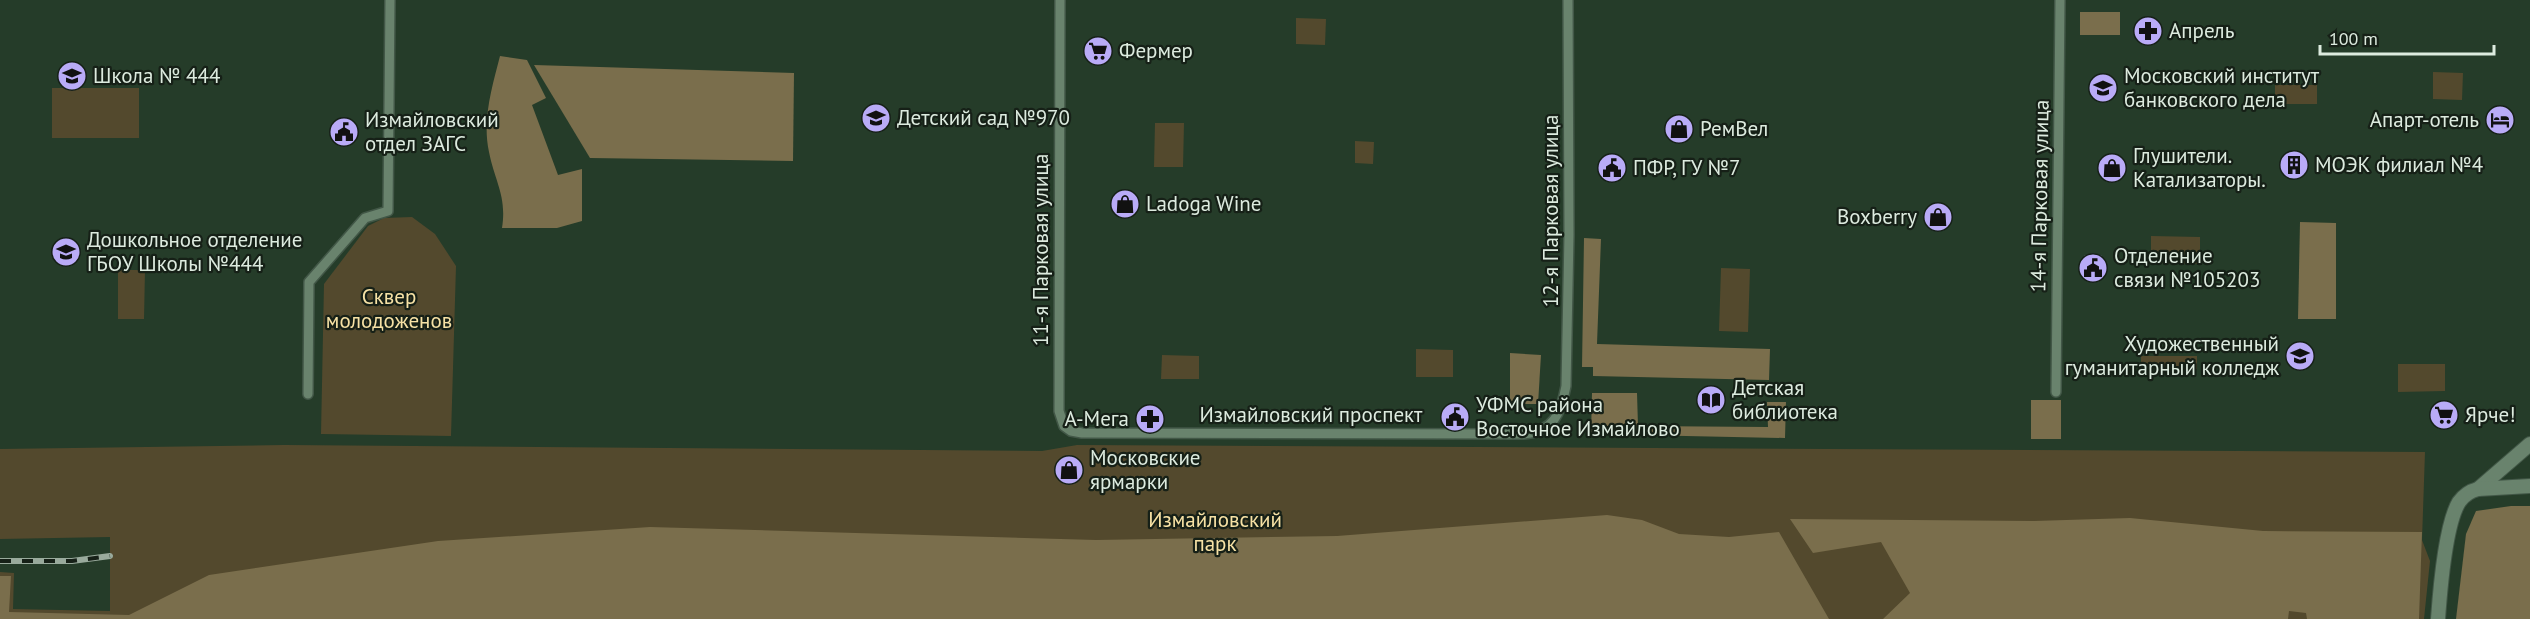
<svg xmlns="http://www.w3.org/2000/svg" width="2530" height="619" font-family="'PT Sans',sans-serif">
  <rect width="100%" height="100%" fill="#253c29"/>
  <g fill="#53492d">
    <polygon points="1296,18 1326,19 1325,45 1296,44"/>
    <polygon points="2433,72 2463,73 2462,100 2433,99"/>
    <rect x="2275" y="85" width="42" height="19"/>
    <rect x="52" y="88" width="87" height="50"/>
    <polygon points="1155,123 1184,123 1183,167 1154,167"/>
    <polygon points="1355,141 1374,142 1373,164 1355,163"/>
    <polygon points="412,217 435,234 456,266 451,436 321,434 324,284 368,226 384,218"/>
    <polygon points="2151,236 2200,237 2200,264 2151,263"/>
    <polygon points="1721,268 1750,269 1748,332 1719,331"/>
    <polygon points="118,270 145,270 144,319 118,319"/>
    <polygon points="1416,349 1453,350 1453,377 1416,377"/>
    <polygon points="1162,355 1199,356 1199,379 1161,379"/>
    <polygon points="2141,356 2197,356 2197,369 2141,368"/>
    <polygon points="2398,364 2445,364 2445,391 2398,392"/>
    <polygon points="284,445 1042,451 1077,445 2425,452 2422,540 2430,561 2424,619 0,619 0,572 14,573 13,609 110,611 110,537 0,539 0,449"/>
  </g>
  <g fill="#7a6e4c">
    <rect x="2080" y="12" width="40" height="23"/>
    <path d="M 500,56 L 527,60 L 546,98 L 532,105 L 558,175 L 582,169 L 582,221 L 557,228 L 502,228 C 507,196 495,182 489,152 C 482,120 492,87 500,56 Z"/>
    <polygon points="534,65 794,73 793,161 590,158"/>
    <polygon points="2300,222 2336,223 2336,319 2298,319"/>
    <polygon points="1584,238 1601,239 1597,344 1770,349 1769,380 1593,376 1593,367 1582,367"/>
    <polygon points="1510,353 1541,355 1538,404 1514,404 1510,402"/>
    <polygon points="1592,393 1637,393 1638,426 1768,427 1767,402 1786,402 1785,438 1591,434"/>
    <rect x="2031" y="400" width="30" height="39"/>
    <polygon points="2511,506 2530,506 2530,619 2456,619 2466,534 2476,511"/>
    <polygon points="1607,515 1642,520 1679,534 1729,537 1779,532 1829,619 0,619 0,576 11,576 9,612 129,615 209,575 438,541 650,527 1096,540 1337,536"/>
    <polygon points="2130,518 2263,531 2422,532 2419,619 2307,619 2306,613 2289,611 2288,619 1883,619 1910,593 1881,542 1813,553 1790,519 2034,521"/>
  </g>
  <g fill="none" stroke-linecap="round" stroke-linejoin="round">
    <g stroke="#425747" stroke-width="12">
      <g id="street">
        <path d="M 1060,0 L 1059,411 L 1064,426 L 1071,431 L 1082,433 L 1523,434 C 1554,432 1561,413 1566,386 L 1569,235 L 1568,0"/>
        <polyline points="2056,392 2060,0"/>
        <polyline points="308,394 309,282 365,218 388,211 390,0"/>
      </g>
    </g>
    <g stroke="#425747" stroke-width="16">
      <g id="secondary">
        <polyline points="2478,489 2530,444"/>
        <path d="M 2438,619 C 2440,591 2445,525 2459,502 C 2464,495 2470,491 2478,489 L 2530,486"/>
      </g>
    </g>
    <use href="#street" stroke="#69836d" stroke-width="9"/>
    <use href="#secondary" stroke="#69836d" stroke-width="14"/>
    <g stroke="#99aa9c" stroke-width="6">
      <polyline id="rail" points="0,561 72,561 110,556"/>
    </g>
    <use href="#rail" stroke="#162017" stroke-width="4" stroke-dasharray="11" stroke-linecap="butt"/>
  </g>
  <defs>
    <g id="pharmacy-disc" transform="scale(1.5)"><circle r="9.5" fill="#b9abf7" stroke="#162017"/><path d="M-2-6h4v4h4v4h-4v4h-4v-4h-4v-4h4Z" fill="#111"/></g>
    <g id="supermarket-disc" transform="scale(1.5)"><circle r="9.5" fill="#b9abf7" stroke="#162017"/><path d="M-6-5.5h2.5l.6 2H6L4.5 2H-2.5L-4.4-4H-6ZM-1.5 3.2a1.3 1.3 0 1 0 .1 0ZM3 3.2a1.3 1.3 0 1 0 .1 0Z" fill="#111"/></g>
    <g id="school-disc" transform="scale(1.5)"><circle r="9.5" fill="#b9abf7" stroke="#162017"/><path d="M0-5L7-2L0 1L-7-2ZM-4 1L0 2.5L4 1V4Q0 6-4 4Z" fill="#111"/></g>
    <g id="university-disc" transform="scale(1.5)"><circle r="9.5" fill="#b9abf7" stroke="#162017"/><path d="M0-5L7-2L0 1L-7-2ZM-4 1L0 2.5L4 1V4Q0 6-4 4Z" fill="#111"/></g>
    <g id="hotel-disc" transform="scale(1.5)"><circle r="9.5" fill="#b9abf7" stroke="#162017"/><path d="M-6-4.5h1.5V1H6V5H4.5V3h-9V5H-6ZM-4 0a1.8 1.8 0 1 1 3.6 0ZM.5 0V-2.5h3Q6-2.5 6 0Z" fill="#111"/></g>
    <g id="shop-disc" transform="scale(1.5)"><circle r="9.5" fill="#b9abf7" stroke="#162017"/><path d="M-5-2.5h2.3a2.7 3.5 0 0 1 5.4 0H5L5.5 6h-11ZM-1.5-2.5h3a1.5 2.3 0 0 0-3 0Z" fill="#111"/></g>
    <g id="civic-disc" transform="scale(1.5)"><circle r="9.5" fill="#b9abf7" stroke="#162017"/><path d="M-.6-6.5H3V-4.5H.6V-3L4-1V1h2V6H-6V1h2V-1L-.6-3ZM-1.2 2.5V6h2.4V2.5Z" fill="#111"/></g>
    <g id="building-disc" transform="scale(1.5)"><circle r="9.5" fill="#b9abf7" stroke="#162017"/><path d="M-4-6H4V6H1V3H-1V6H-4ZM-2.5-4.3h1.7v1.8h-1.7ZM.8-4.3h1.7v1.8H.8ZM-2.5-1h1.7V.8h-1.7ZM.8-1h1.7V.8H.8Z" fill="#111"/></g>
    <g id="library-disc" transform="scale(1.5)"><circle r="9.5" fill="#b9abf7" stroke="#162017"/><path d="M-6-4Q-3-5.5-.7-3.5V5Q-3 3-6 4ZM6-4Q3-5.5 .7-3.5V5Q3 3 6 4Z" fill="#111"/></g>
  </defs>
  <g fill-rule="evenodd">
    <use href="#pharmacy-disc" x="2148" y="31"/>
    <use href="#supermarket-disc" x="1098" y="51"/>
    <use href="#school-disc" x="72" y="76"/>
    <use href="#university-disc" x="2103" y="88"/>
    <use href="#school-disc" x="876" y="118"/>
    <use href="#hotel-disc" x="2500" y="120"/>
    <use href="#shop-disc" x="1679" y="129"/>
    <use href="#civic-disc" x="344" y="132"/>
    <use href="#building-disc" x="2294" y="165"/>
    <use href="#civic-disc" x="1612" y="168"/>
    <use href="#shop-disc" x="2112" y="168"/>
    <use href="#shop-disc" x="1125" y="204"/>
    <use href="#shop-disc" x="1938" y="217"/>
    <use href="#school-disc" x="66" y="252"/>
    <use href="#civic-disc" x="2093" y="268"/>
    <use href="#university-disc" x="2300" y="356"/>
    <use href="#library-disc" x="1711" y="400"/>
    <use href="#supermarket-disc" x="2444" y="415"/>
    <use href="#civic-disc" x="1455" y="417"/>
    <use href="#pharmacy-disc" x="1150" y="419"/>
    <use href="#shop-disc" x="1069" y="470"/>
  </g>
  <g text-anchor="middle" stroke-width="4.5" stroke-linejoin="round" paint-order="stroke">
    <g font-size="21" fill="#ddebdf" stroke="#162017" text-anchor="start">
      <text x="2169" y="38">Апрель</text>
      <text x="1119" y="58">Фермер</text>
      <text x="93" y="83">Школа № 444</text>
      <text x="2124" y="83">Московский институт<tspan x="2124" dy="24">банковского дела</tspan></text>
      <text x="897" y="125">Детский сад №970</text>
      <text x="365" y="127">Измайловский<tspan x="365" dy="24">отдел ЗАГС</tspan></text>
      <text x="2479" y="127" text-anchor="end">Апарт-отель</text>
      <text x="1700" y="136">РемВел</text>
      <text x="2133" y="163">Глушители.<tspan x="2133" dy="24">Катализаторы.</tspan></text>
      <text x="2315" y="172">МОЭК филиал №4</text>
      <text x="1633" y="175">ПФР, ГУ №7</text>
      <text x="1146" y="211">Ladoga Wine</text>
      <text x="1917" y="224" text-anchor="end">Boxberry</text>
      <text x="87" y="247">Дошкольное отделение<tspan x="87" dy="24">ГБОУ Школы №444</tspan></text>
      <text x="2114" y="263">Отделение<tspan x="2114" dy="24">связи №105203</tspan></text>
      <text x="2279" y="351" text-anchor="end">Художественный<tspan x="2279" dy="24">гуманитарный колледж</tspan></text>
      <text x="1732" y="395">Детская<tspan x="1732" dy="24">библиотека</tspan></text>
      <text x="1476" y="412">УФМС района<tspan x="1476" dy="24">Восточное Измайлово</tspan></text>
      <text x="2465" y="422">Ярче!</text>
      <text x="1129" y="426" text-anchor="end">А-Мега</text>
      <text x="1090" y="465">Московские<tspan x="1090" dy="24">ярмарки</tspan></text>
    </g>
    <g font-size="21" fill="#ddebdf" stroke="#162017">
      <text transform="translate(2040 196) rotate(-89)" y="7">14-я Парковая улица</text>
      <text transform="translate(1551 211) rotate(-90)" y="7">12-я Парковая улица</text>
      <text transform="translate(1041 250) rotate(-90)" y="7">11-я Парковая улица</text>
      <text x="1311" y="422">Измайловский проспект</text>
    </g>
    <g font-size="21" fill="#f7e2a5" stroke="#162017">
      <text x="389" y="304">Сквер<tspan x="389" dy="24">молодоженов</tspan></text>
      <text x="1215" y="527">Измайловский<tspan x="1215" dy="24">парк</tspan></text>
    </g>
  </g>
  <path d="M2320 45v9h174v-9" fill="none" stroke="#ddebdf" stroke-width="3"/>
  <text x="2329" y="45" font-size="18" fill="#ddebdf" stroke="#162017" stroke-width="4.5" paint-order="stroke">100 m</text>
</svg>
